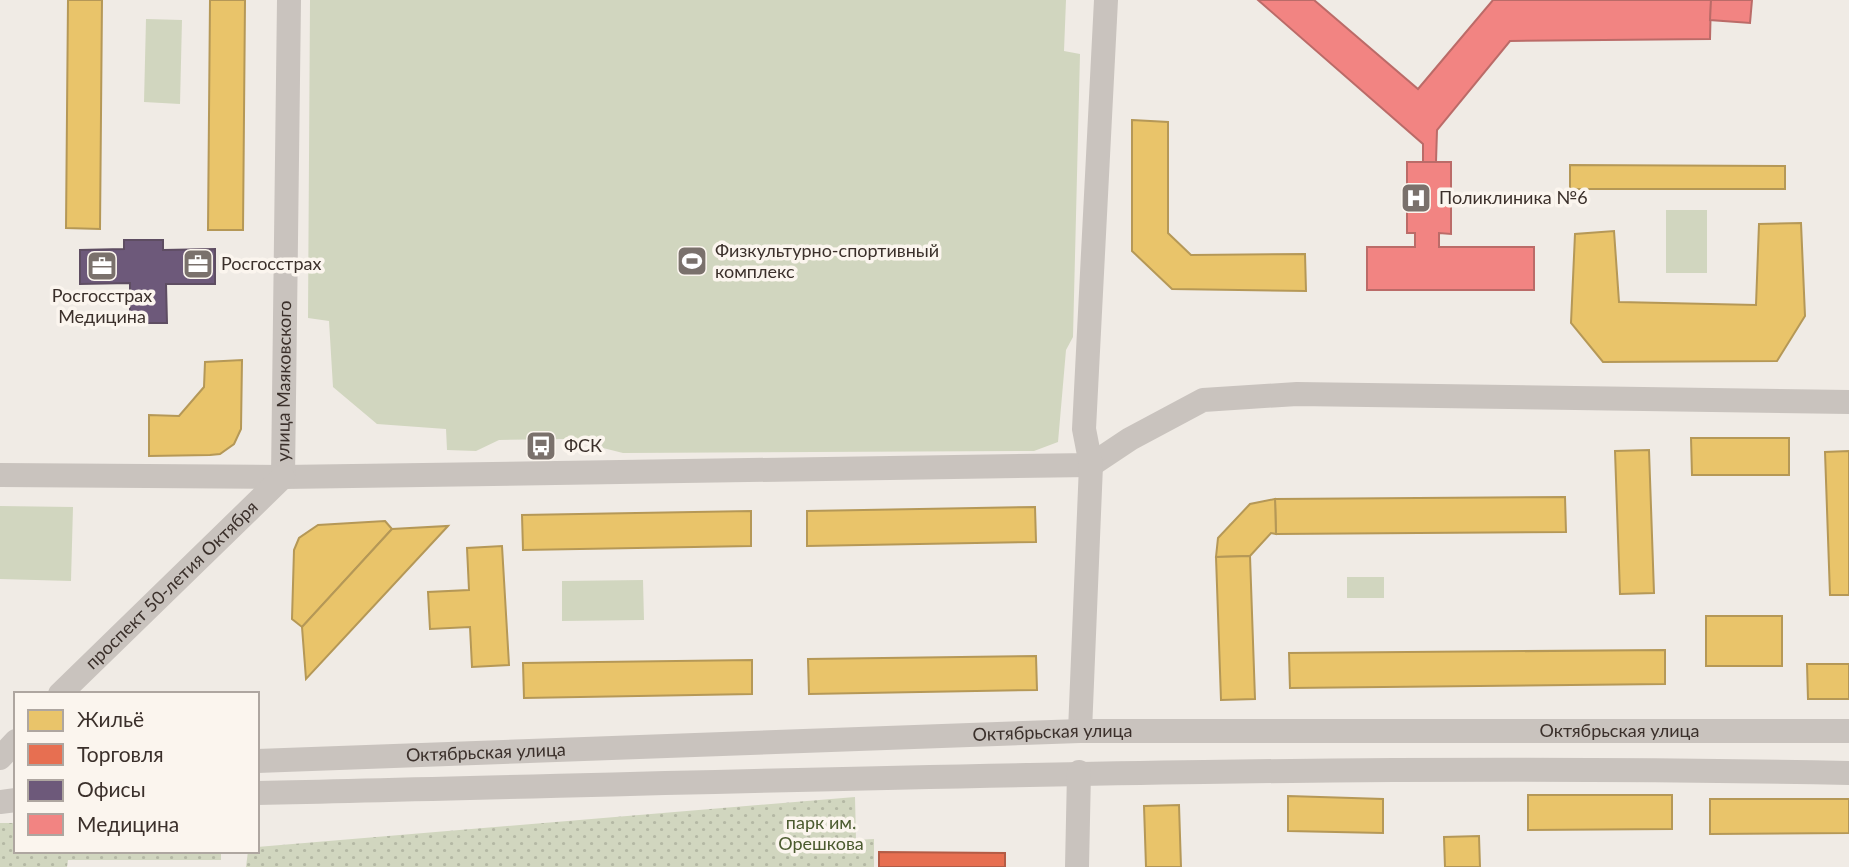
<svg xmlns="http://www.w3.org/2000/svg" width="1849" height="867" font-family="Lato,sans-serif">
  <defs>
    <pattern id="park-dots" width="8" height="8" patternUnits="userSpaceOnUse" patternTransform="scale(1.75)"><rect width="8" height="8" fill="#d1d6bf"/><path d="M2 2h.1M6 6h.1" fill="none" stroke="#b4b8a4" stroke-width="1.8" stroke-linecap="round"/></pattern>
  </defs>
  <rect width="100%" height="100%" fill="#f0ebe5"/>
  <g fill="#d1d6bf">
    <polygon points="310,0 1066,0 1064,51 1080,54 1073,337 1066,350 1058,442 1034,451 623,453 567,439 499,440 476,451 447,450 446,429 377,424 333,387 329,321 308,318"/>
    <polygon points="146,19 182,20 180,104 144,102"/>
    <rect x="1666" y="210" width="41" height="63"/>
    <polygon points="0,506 73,507 71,581 0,579"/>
    <rect x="1347" y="577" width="37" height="21"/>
    <polygon points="643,580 644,620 562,621 562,581"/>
  </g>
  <g fill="url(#park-dots)">
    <polygon points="855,797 856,840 874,839 874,867 246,867 248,851 257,851 257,847"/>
    <polygon points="16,823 16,851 221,851 221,860 68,860 67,867 0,867 0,823"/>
  </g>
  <g fill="#e9c46a" stroke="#b59857" stroke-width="2">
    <polygon points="68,0 102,0 100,229 66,228"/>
    <polygon points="210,0 245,0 243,230 208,230"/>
    <polygon points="1132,120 1168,122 1168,233 1191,255 1305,254 1306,291 1172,289 1132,251"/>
    <polygon points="1570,165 1785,166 1785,189 1570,189"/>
    <polygon points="1801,223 1805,316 1777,361 1603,362 1571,323 1575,234 1614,231 1619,302 1756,305 1759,224"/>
    <polygon points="242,360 241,429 234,444 220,454 210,455 149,456 149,415 179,416 204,387 205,362"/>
    <polygon points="1691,438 1789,438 1789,475 1692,475"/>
    <polygon points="1649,450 1654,593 1620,594 1615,451"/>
    <polygon points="1849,451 1849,595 1830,595 1825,452"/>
    <polygon points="1565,497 1566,532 1276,534 1275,499"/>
    <polygon points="1275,499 1276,534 1271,533 1250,556 1216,557 1218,538 1250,504"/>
    <polygon points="1035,507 1036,542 807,546 807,511"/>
    <polygon points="751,511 751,546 523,550 522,515"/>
    <polygon points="385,521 392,529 302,627 292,619 294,550 299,538 318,525"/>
    <polygon points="448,526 306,679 302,627 392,529"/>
    <polygon points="502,546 509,665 472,667 470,627 430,629 428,592 469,590 467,548"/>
    <polygon points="1250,556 1255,699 1221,700 1216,557"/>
    <rect x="1706" y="616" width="76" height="50"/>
    <polygon points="1665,650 1665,684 1290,688 1289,653"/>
    <polygon points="1036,656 1037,690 809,694 808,659"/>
    <polygon points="752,660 752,694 524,698 523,663"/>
    <polygon points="1807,664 1849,664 1849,699 1808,699"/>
    <polygon points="1528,795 1672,795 1672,829 1528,830"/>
    <polygon points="1288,796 1383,799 1383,833 1288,831"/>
    <polygon points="1710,799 1849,799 1849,833 1710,834"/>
    <polygon points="1179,805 1181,867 1146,867 1144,806"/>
    <polygon points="1479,836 1480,867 1445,867 1444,837"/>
  </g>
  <polygon fill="#e76f51" stroke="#b35c46" stroke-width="2" points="879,852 1005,853 1005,867 879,867"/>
  <polygon fill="#6d597a" stroke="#5e4d62" stroke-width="2" points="124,240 163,240 163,250 215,249 215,284 166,284 167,323 130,323 130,283 80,284 80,250 124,249"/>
  <g fill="#f28482" stroke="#bb6b68" stroke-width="2">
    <polygon points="1258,0 1314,0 1418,89 1493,0 1711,0 1710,39 1510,41 1437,130 1436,162 1423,162 1423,144"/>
    <polygon points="1711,0 1752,0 1750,23 1710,20"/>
    <polygon points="1407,162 1451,162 1451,234 1439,233 1439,247 1534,247 1534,290 1367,290 1367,247 1415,247 1415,233 1407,233"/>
  </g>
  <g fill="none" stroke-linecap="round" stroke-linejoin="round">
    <g stroke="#c9c3be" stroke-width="24">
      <polyline points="0,475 283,477 1091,465 1130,439 1203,400 1297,394 1849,402"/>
      <path id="s1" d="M 283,477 L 289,0"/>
      <path id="s2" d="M 60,694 L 283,477"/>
      <polyline points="1080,731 1091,465 1084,429 1106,0"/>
      <polyline points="0,758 16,741"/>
      <path id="s3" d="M 257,761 L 1080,731 L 1849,731"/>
      <path d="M 257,793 C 788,781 1318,762 1849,773"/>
      <polyline points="0,802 16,800"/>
      <polyline points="1077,867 1079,772"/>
    </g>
  </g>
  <defs>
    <g id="hospital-square" transform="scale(1.575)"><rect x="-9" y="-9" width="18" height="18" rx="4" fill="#7a716c" stroke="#fbf5ee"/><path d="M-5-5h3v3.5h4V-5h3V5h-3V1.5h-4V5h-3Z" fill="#fff"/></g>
    <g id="stadium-square" transform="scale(1.575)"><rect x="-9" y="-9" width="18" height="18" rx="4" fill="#7a716c" stroke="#fbf5ee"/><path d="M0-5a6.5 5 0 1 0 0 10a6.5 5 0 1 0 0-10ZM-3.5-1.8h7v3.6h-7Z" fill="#fff"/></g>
    <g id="office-square" transform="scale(1.575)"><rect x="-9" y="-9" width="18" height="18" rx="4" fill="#7a716c" stroke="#fbf5ee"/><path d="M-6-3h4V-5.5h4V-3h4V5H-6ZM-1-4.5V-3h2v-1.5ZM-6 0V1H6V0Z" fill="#fff"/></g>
    <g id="bus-square" transform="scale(1.575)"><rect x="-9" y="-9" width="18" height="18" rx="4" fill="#7a716c" stroke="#fbf5ee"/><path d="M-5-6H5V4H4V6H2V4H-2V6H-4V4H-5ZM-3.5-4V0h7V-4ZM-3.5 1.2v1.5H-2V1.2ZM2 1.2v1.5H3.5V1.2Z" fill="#fff"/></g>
  </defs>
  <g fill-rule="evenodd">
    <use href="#hospital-square" x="1416" y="198"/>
    <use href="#stadium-square" x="692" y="261"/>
    <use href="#office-square" x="198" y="264"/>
    <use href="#office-square" x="102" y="266"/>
    <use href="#bus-square" x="541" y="446"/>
  </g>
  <g text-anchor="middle" stroke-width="7" stroke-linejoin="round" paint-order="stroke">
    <g font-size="18" fill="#3b302b" stroke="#fbf5ee" text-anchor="start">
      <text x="1439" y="204">Поликлиника №6</text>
      <text x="715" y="257">Физкультурно-спортивный<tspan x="715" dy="21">комплекс</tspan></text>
      <text x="221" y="270">Росгосстрах</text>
      <text x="102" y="302" text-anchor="middle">Росгосстрах<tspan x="102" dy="21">Медицина</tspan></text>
      <text x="564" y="452">ФСК</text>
    </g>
    <g font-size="18" fill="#3b302b" stroke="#fbf5ee">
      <text dy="6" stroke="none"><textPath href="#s1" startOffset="96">улица Маяковского</textPath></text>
      <text dy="6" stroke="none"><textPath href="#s2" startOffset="156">проспект 50-летия Октября</textPath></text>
      <text dy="6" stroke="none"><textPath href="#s3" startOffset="1363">Октябрьская улица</textPath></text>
      <text dy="6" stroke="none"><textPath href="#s3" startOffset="796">Октябрьская улица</textPath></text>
      <text dy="6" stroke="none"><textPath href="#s3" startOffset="229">Октябрьская улица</textPath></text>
    </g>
    <g font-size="18" fill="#4a5a2e" stroke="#fbf5ee">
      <text x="821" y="829">парк им.<tspan x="821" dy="21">Орешкова</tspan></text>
    </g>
  </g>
  <rect x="14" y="692" width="245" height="161" fill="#fbf5ee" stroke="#aea6a0" stroke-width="2"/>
  <rect x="28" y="710" width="35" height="21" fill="#e9c46a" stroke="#aea6a0" stroke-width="2"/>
  <text x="77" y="727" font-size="21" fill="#3b302b">Жильё</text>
  <rect x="28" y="744" width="35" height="21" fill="#e76f51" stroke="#aea6a0" stroke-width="2"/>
  <text x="77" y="762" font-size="21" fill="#3b302b">Торговля</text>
  <rect x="28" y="780" width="35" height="21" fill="#6d597a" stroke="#aea6a0" stroke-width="2"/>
  <text x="77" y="797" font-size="21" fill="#3b302b">Офисы</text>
  <rect x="28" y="814" width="35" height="21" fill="#f28482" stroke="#aea6a0" stroke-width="2"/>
  <text x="77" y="832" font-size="21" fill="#3b302b">Медицина</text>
</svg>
